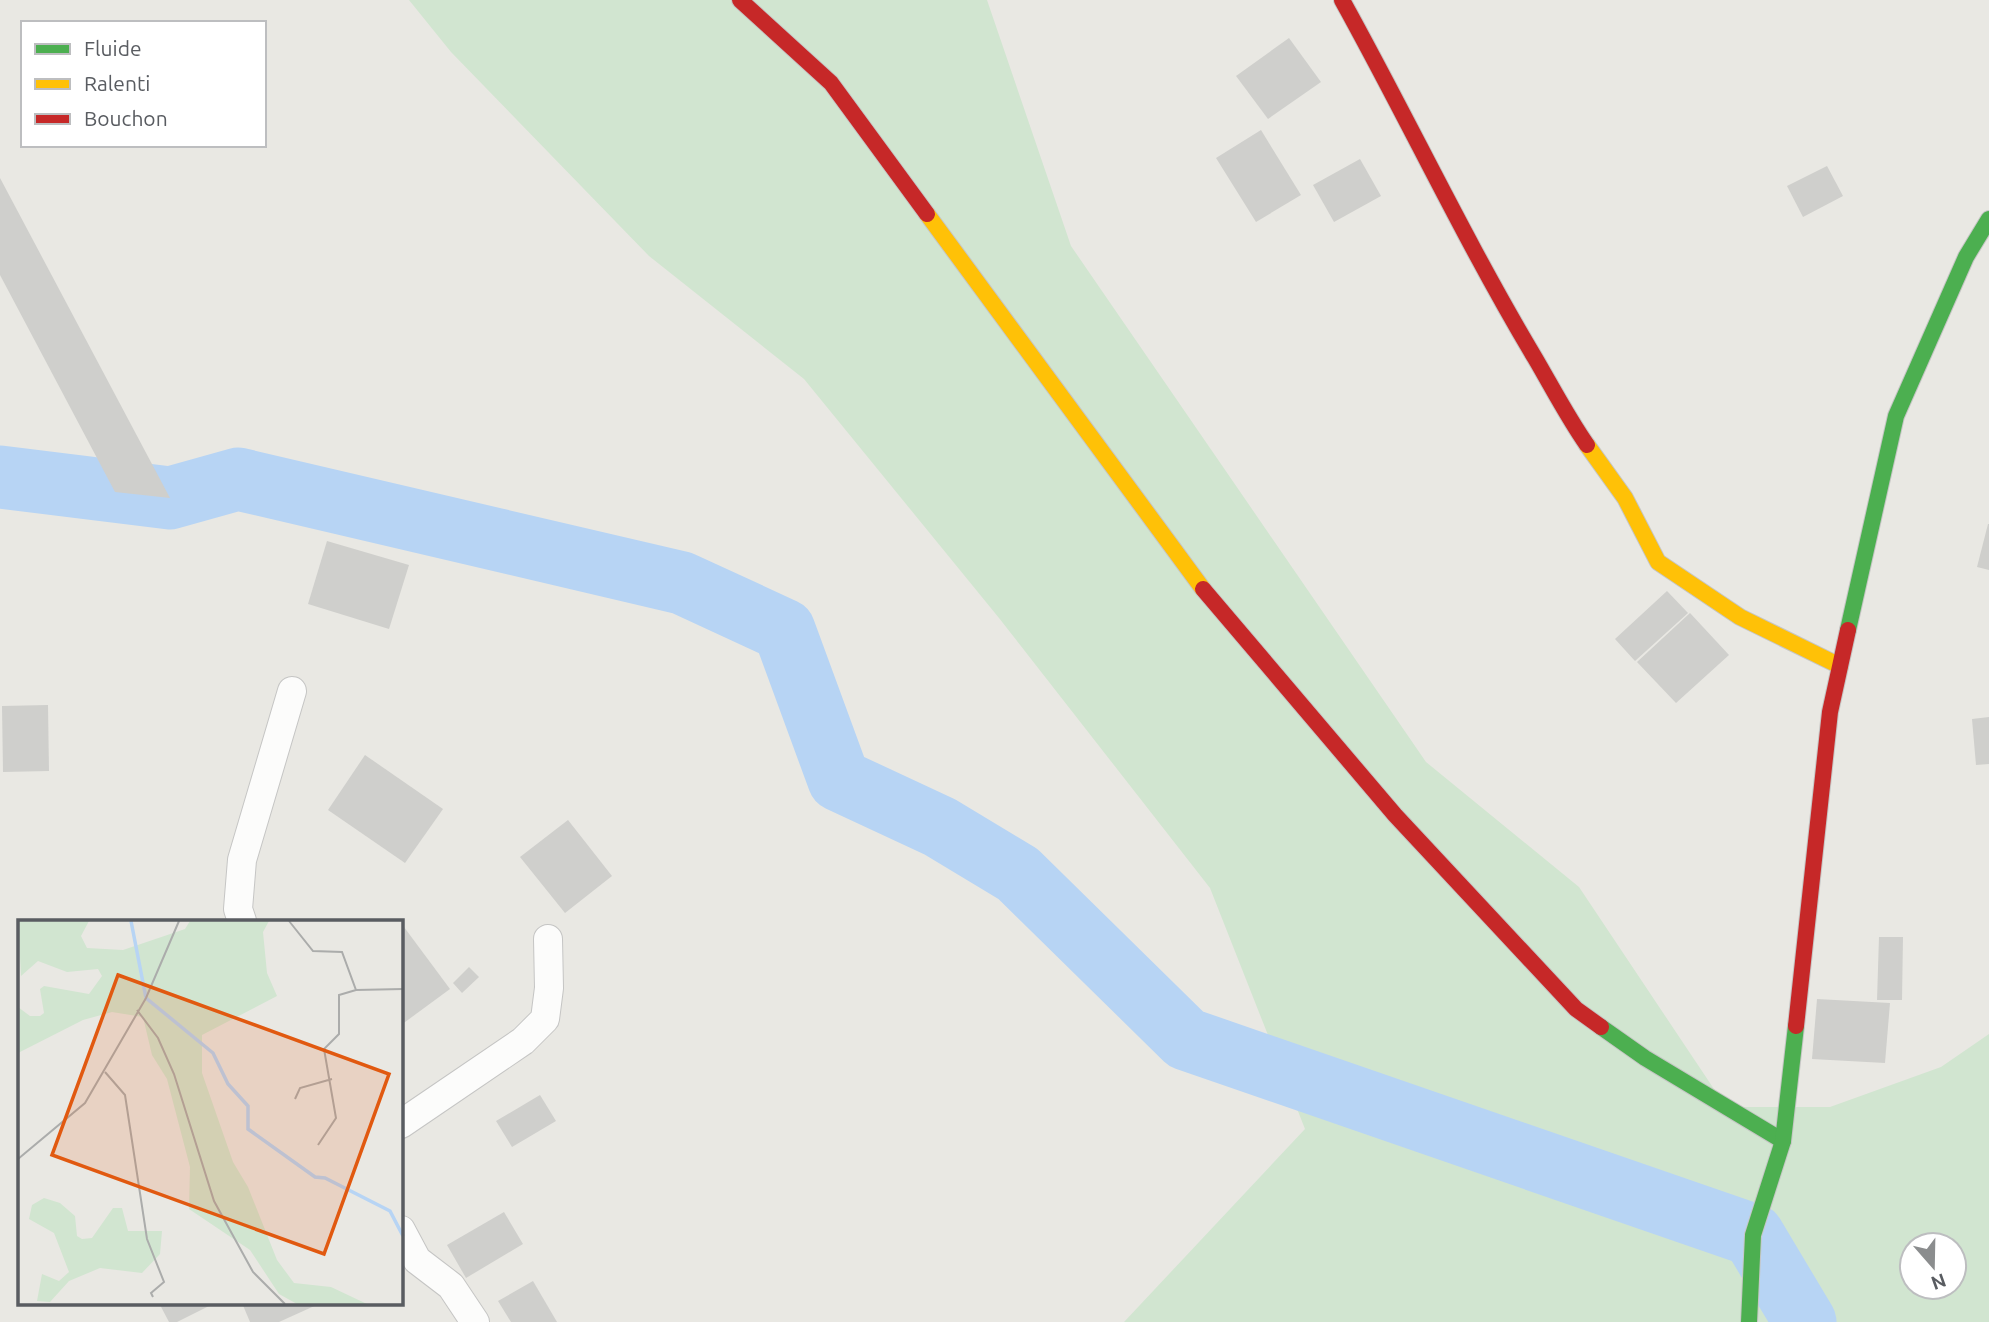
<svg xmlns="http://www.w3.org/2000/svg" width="1989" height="1322" font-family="Ubuntu,sans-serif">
  <rect width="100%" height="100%" fill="#e9e8e3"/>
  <path fill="#d1e5d0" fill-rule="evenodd" d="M 409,0 L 987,0 L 1071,246 L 1426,762 L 1579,887 L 1726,1107 L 1830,1107 L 1941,1067 L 1989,1034 L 1989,1322 L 1124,1322 L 1305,1129 L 1210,888 L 999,618 L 804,379 L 649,256 L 451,52 ZM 1912,1245 L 1954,1245 L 1954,1287 L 1912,1287 Z"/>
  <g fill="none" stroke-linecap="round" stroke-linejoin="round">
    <polyline stroke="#b7d4f4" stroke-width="63" points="0,477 170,498 238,479 682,583 784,630 839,780 940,827 1018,874 1186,1039 1753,1235 1805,1322"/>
  </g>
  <g fill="#cfcfcc">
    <polygon points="1289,38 1321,82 1268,119 1236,76"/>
    <polygon points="1261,130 1301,195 1256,222 1216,158"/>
    <polygon points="1360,159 1381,196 1334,222 1313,185"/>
    <polygon points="1827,166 1843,196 1803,217 1787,186"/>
    <polygon points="0,178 170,498 115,492 0,275"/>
    <polygon points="1988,524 1989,524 1989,570 1977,567"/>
    <polygon points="327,541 409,565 389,629 308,604"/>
    <polygon points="1667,591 1688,613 1635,661 1615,639"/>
    <polygon points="1690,613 1729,655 1676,703 1637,662"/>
    <polygon points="48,705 49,771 3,772 2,706"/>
    <polygon points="1989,717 1989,764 1976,765 1972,719"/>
    <polygon points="365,755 443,809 405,863 328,810"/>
    <polygon points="568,820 612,876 565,913 520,857"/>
    <polygon points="401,923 450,989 401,1025"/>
    <polygon points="1879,937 1903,937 1902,1000 1877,1000"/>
    <polygon points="469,967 479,977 462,993 453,983"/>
    <polygon points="1817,999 1890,1003 1885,1063 1812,1059"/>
    <polygon points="540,1095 556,1121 512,1147 496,1121"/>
    <polygon points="504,1212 523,1244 466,1278 447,1245"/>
    <polygon points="533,1281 557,1322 511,1322 498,1301"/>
    <polygon points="159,1303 215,1303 177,1322 169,1322"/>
    <polygon points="242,1303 321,1303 279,1322 250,1322"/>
  </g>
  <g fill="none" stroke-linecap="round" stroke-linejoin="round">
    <g stroke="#c5c5c4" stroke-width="30">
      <g id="street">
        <polyline points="242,921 238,909 242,860 292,691"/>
        <polyline points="401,1124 523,1041 545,1019 549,988 548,939"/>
        <polyline points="401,1230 417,1260 451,1286 475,1322"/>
      </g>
    </g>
    <g stroke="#c6c6c5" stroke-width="18">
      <g id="fast">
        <polyline points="1848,630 1896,416 1966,257 1989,219"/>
        <polyline points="1601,1027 1645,1058 1783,1141"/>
        <polyline points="1749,1322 1753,1235 1783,1141 1796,1026"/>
      </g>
    </g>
    <g stroke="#c6c6c5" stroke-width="18">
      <g id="slow">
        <polyline points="927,214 1203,589"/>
        <polyline points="1587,445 1625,498 1658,562 1740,617 1840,666"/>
      </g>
    </g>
    <g stroke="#c6c6c5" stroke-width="18">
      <g id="jam">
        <polyline points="740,0 831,83 927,214"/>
        <path d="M 1342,0 C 1408,119 1465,241 1535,358 C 1552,387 1568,418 1587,445"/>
        <polyline points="1203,589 1395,815 1576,1009 1601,1027"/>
        <polyline points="1796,1026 1830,712 1848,630"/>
      </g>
    </g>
    <use href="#street" stroke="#fcfcfb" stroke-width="28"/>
    <use href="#fast" stroke="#4caf50" stroke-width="16"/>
    <use href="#slow" stroke="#ffc107" stroke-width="16"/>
    <use href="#jam" stroke="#c62828" stroke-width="16"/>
  </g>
  <g transform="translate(18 920)">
    <rect width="385" height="385" fill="#e9e8e3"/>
    <path d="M 0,1 L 71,1 L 63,16 L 69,28 L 105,30 L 167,9 L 172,1 L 251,1 L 245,12 L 249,53 L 259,76 L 184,115 L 184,153 L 215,242 L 230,267 L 259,340 L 276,363 L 313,367 L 349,384 L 279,384 L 261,374 L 232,330 L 171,289 L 172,247 L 149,159 L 134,135 L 125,97 L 94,92 L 65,100 L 0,133 L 0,87 L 12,96 L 22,96 L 26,93 L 22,69 L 26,66 L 71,74 L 84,56 L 80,49 L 49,52 L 20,41 L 3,56 ZM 26,278 L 42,283 L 57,296 L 59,316 L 64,319 L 74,318 L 95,288 L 104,288 L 110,311 L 144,311 L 142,334 L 124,353 L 82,348 L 51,361 L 32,382 L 19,381 L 24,354 L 41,361 L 51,352 L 36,313 L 11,299 L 14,285 Z" fill="#d1e5d0"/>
    <path fill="none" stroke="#b7d4f4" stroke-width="3.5" d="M 113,1 L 128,78 L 195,133 L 210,164 L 230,186 L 230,209 L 297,257 L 307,258 L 372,291 L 385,316"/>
    <path fill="none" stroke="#abacab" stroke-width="2" d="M 271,1 L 295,31 L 324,32 L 338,70 L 385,69M 119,90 L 140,118 L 156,154 L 196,281 L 235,352 L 267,384M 87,152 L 107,175 L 129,319 L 146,362 L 133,373 L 135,377M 277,179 L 282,168 L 314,159M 300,225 L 318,198 L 306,129 L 321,114 L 321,75 L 338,70M 0,239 L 67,183 L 128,78 L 161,1"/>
    <path fill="#e15910" fill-opacity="0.15" stroke="#e15910" stroke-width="3.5" d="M 100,55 L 371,154 L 306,334 L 34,235 Z"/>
    <rect width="385" height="385" fill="none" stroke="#595c61" stroke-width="3.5"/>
  </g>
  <rect x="21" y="21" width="245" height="126" fill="#ffffff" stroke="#bdbec0" stroke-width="2"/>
  <rect x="35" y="44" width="35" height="10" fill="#4caf50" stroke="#bdbec0" stroke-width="2"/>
  <text x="84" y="56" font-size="21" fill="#595c61">Fluide</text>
  <rect x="35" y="79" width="35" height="10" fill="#ffc107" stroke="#bdbec0" stroke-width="2"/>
  <text x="84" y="91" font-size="21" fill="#595c61">Ralenti</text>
  <rect x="35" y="114" width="35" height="10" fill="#c62828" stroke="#bdbec0" stroke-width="2"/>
  <text x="84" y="126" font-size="21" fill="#595c61">Bouchon</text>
  <g transform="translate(1933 1266) rotate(160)"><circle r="33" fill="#ffffff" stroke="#bdbec0" stroke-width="2"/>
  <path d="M0-5L12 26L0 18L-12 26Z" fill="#8b8d8e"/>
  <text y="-10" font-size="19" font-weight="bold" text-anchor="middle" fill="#595c61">N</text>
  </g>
</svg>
